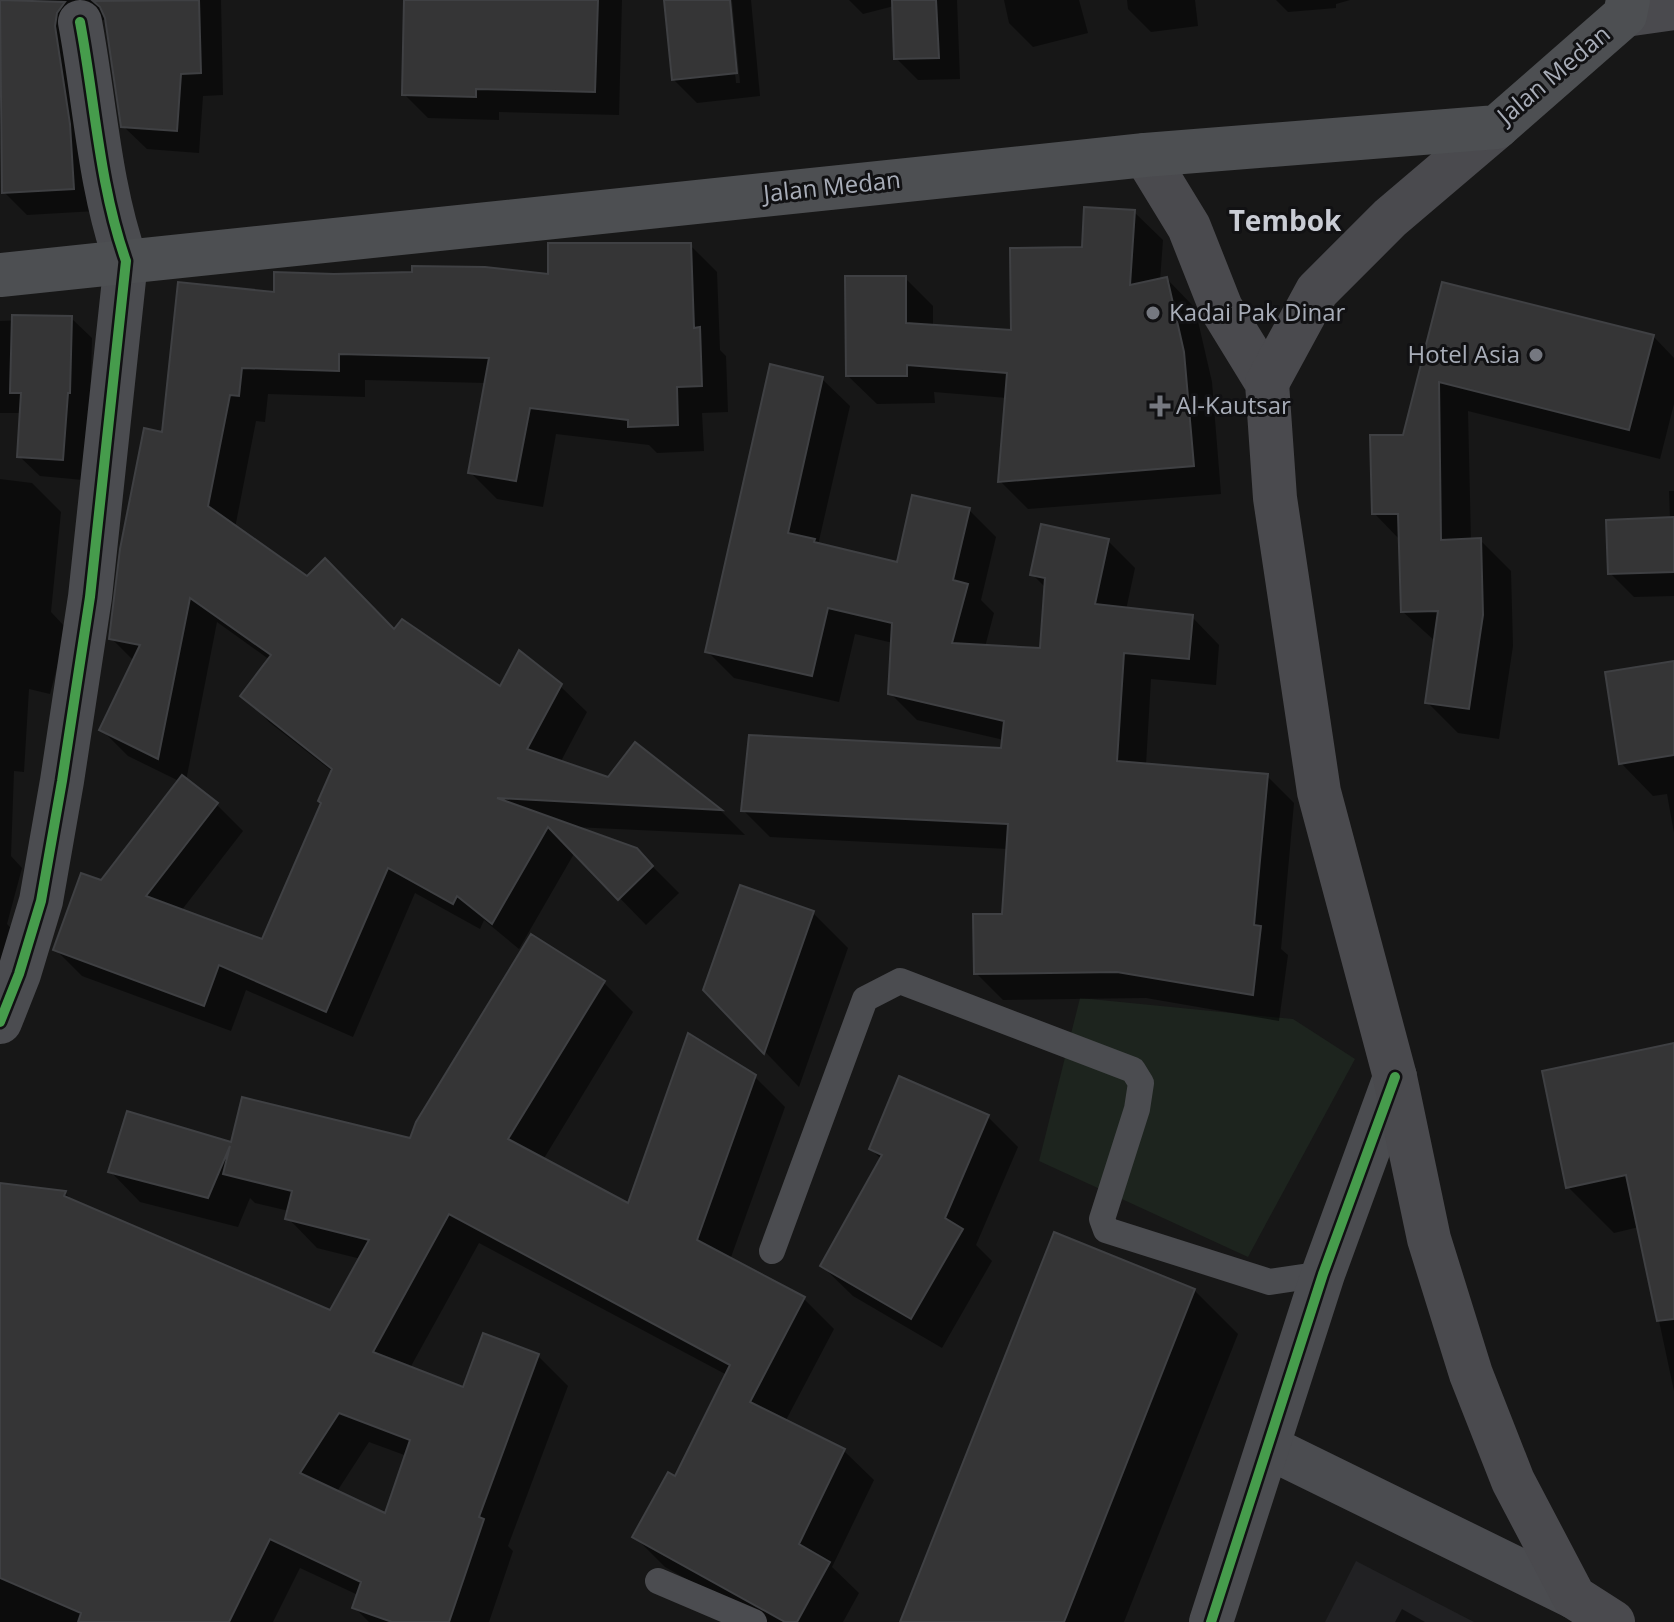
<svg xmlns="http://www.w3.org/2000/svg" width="1674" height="1622" font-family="'Open Sans',sans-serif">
  <rect width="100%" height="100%" fill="#171717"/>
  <polygon fill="#212123" points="1356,1561 1474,1622 1325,1622"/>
  <polygon fill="#1d241e" points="1080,998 1293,1019 1355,1059 1248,1257 1039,1161"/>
  <g fill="#0007" fill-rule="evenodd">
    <polygon points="0,0 221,0 223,95 203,96 199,153 147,149 123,126 107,20 99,20 96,211 27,215 4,192 0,126"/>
    <polygon points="406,0 622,0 619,115 499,112 499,120 428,118 404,94"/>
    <polygon points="666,0 728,0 736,83 740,83 732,0 751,0 760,96 697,103 673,79"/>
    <polygon points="849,0 957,0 960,79 918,80 896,58 894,6 863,14"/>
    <polygon points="1004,0 1079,0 1088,33 1033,47 1009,23"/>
    <polygon points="1127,0 1195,0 1198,26 1151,32 1128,9"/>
    <polygon points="1276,0 1350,0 1336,4 1336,8 1288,12"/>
    <polygon points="1134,212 1163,240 1160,281 1167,279 1195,308 1212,382 1221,494 1028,509 1000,481 1007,398 934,392 935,403 877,404 848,376 905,278 933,306 933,327 1013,332 1084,249"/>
    <path d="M 690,245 L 717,272 L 720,350 L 726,356 L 728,412 L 702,413 L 704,451 L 657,453 L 649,445 L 556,434 L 543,507 L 497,499 L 470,472 L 486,383 L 365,380 L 365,397 L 268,394 L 265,422 L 256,421 L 235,528 L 307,579 L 395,632 L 500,689 L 560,686 L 587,712 L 560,763 L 609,779 L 636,745 L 721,811 L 745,835 L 574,827 L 636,850 L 679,893 L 646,925 L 575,852 L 519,949 L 484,920 L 480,929 L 415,893 L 353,1037 L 246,990 L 231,1031 L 82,976 L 55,949 L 101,882 L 179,781 L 128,756 L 101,729 L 134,661 L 111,638 L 164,434 L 275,294 L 550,276 ZM 217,622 L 270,660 L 243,695 L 269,722 L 333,772 L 323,803 L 263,941 L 181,911 L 243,831 L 216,804 L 186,781 Z"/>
    <polygon points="1444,284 1653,336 1674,358 1674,404 1660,459 1468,411 1471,541 1480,540 1511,571 1513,646 1499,739 1458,733 1427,702 1436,642 1403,612 1401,541 1374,513 1404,437"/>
    <polygon points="71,318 92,338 90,413 83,480 40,476 19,456 22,413 0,413 0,321"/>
    <polygon points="822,379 850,406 818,545 899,564 969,510 996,537 981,600 994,613 985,647 1042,650 1046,588 1032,574 1108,541 1135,568 1126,610 1192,617 1219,645 1216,685 1151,679 1146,765 1267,776 1294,803 1281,949 1288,955 1279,1021 1146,998 1003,1000 976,973 1004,916 1008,849 770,837 743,810 1002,750 1004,740 917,720 890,693 893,643 855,634 839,702 734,678 707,651"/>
    <polygon points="0,479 32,483 61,512 51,612 67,629 50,694 29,689 24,772 14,771 11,856 22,868 7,924 14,931 0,988"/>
    <polygon points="1669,491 1674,491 1674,596 1634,597 1610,573 1670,519"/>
    <polygon points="1674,663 1674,833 1667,794 1653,796 1621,763"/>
    <polygon points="813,913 848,948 799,1087 706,990"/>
    <path d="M 603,982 L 633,1012 L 543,1160 L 629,1206 L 755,1077 L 785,1107 L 730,1260 L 804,1299 L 834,1329 L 785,1422 L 844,1451 L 874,1480 L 832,1567 L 859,1593 L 843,1622 L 764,1622 L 665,1567 L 635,1537 L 676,1479 L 727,1375 L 479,1243 L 410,1368 L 465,1389 L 538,1356 L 568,1386 L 508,1546 L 513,1551 L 489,1622 L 369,1622 L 354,1607 L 358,1595 L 300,1568 L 273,1622 L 0,1622 L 0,1185 L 65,1193 L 75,1203 L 331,1313 L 361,1259 L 317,1248 L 288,1218 L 289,1211 L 255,1203 L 250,1198 L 238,1227 L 140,1202 L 111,1172 L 233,1144 L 411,1140 ZM 369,1442 L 407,1456 L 386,1516 L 336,1493 Z"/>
    <polygon points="1674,1045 1674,1391 1639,1227 1614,1233 1568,1187"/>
    <polygon points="987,1116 1018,1147 976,1245 992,1261 942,1348 853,1296 822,1266 882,1160 871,1149"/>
    <polygon points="1194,1290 1238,1334 1124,1622 903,1622"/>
    <polygon points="1402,1609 1425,1622 1395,1622"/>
  </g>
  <g fill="#353536" stroke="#3f4043" stroke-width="2" fill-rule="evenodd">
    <polygon points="0,0 65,2 57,13 55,26 70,124 74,189 2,193"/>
    <polygon points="199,0 201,73 181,74 177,131 121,127 105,18 100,7 93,1"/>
    <polygon points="404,0 598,0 595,92 476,89 476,97 402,95"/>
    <polygon points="664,0 730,0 737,73 672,80"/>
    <polygon points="892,0 936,0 939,58 894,59"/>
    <polygon points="1084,207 1135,210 1130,285 1167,277 1184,352 1194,466 998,482 1007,373 907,365 907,376 846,376 845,276 906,276 906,323 1011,330 1010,248 1082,247"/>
    <polygon points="548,243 691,243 694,328 700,327 702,386 677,387 678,425 628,427 628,420 530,408 516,481 468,473 489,358 339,354 339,371 242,368 239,396 230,395 208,506 307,576 325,558 394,629 402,619 500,686 519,650 562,684 527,749 608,777 635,742 722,810 497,798 637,848 653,866 618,900 548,827 492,924 457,896 453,904 388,868 326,1012 219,965 204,1006 53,950 81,873 101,880 182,775 218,803 146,896 262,939 321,803 318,801 332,769 240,696 271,655 190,598 158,759 99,730 140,645 109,639 120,549 144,428 162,432 178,282 274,292 274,272 334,274 412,272 412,266 485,267 548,274"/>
    <polygon points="1442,282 1654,335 1629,430 1439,382 1441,540 1481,538 1483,615 1469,709 1425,703 1438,611 1401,612 1398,514 1372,514 1370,435 1403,435"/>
    <polygon points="12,315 72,316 70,393 68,393 63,460 17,457 21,393 10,393"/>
    <polygon points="770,364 823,377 788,533 815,539 814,542 897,562 912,495 970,508 953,580 968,584 952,643 1040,648 1045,578 1030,575 1041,524 1109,539 1095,604 1193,615 1189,659 1124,653 1117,761 1268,774 1254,925 1261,926 1253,995 1117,972 974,974 973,914 1002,914 1008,824 741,811 749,735 1001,748 1004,721 888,694 892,623 828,608 812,676 705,652"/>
    <polygon points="1674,517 1674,572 1608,574 1606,520"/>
    <polygon points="1674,661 1674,755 1619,764 1605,672"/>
    <polygon points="740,885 814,911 764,1054 703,990"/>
    <path d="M 531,934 L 605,981 L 508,1139 L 628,1203 L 688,1033 L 756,1075 L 697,1240 L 805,1297 L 750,1402 L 845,1449 L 799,1544 L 830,1562 L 797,1622 L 785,1622 L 632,1537 L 668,1472 L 675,1476 L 730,1365 L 449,1214 L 373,1352 L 463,1387 L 483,1333 L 539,1354 L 479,1517 L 484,1519 L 449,1622 L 392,1622 L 352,1608 L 361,1582 L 270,1539 L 229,1622 L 78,1622 L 81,1613 L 0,1578 L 0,1183 L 66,1191 L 64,1196 L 330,1310 L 369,1240 L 285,1219 L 292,1191 L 223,1174 L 230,1146 L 208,1198 L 108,1172 L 127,1111 L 231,1142 L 242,1097 L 410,1138 L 416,1122 ZM 339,1413 L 410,1440 L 385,1513 L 300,1473 Z"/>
    <polygon points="1674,1043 1674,1319 1657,1321 1626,1175 1566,1188 1542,1071"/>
    <polygon points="899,1076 989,1115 945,1218 963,1229 911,1319 820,1266 882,1155 869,1149"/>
    <polygon points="1054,1232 1195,1289 1064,1622 900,1622"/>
  </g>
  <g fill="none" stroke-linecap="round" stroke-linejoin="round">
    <g stroke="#4b4c50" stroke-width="26">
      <polyline points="772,1251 865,999 900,981 1133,1070 1141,1083 1137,1109 1102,1219 1106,1230 1270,1282 1323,1274"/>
      <polyline points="658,1581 754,1622"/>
    </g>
    <path stroke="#4b4c50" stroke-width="44" d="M 0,1022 L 19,974 L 41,901 L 62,781 L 90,597 L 126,261 C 99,185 95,101 80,22"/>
    <g stroke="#4b4c50" stroke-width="44">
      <polyline points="1268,1447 1574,1597"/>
      <polyline points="1211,1622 1323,1274 1395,1077"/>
    </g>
    <g stroke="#4a4a4e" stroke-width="44">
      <polyline points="1625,15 1674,8"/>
      <polyline points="1145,155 1189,227 1221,308 1267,383 1275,498 1319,792 1395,1077 1429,1239 1471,1374 1513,1481 1574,1597 1613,1622"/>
      <polyline points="1267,383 1317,291 1390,218 1497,127"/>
    </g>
    <polyline stroke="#4d4f52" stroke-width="44" points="0,275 1145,155 1497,127 1625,15 1628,0"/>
    <g stroke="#111113" stroke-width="15">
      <g id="cycleway">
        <path d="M 0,1022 L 19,974 L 41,901 L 62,781 L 90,597 L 126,261 C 99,185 95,101 80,22"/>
        <polyline points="1211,1622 1323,1274 1395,1077"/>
      </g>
    </g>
    <use href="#cycleway" stroke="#469c4c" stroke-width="10"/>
  </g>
  <g fill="#757880" stroke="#111113" stroke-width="3">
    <circle cx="1153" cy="313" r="8"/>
    <circle cx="1536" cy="355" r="8"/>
    <path d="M1156 394h8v8h8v8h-8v8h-8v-8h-8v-8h8z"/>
  </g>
  <g text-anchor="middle" stroke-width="6" stroke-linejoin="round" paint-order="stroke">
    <g font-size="24" fill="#a8adb8" stroke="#111113">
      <text transform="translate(1554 75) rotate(-40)" y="8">Jalan Medan</text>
      <text transform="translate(832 187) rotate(-6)" y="8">Jalan Medan</text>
    </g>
    <g font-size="24" fill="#a8adb8" stroke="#111113" text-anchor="start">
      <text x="1169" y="321">Kadai Pak Dinar</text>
      <text x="1520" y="363" text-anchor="end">Hotel Asia</text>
      <text x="1176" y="414">Al-Kautsar</text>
    </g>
    <g font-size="28" font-weight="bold" fill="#c9ccd4" stroke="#111113">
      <text x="1285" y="231">Tembok</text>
    </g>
  </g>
</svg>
